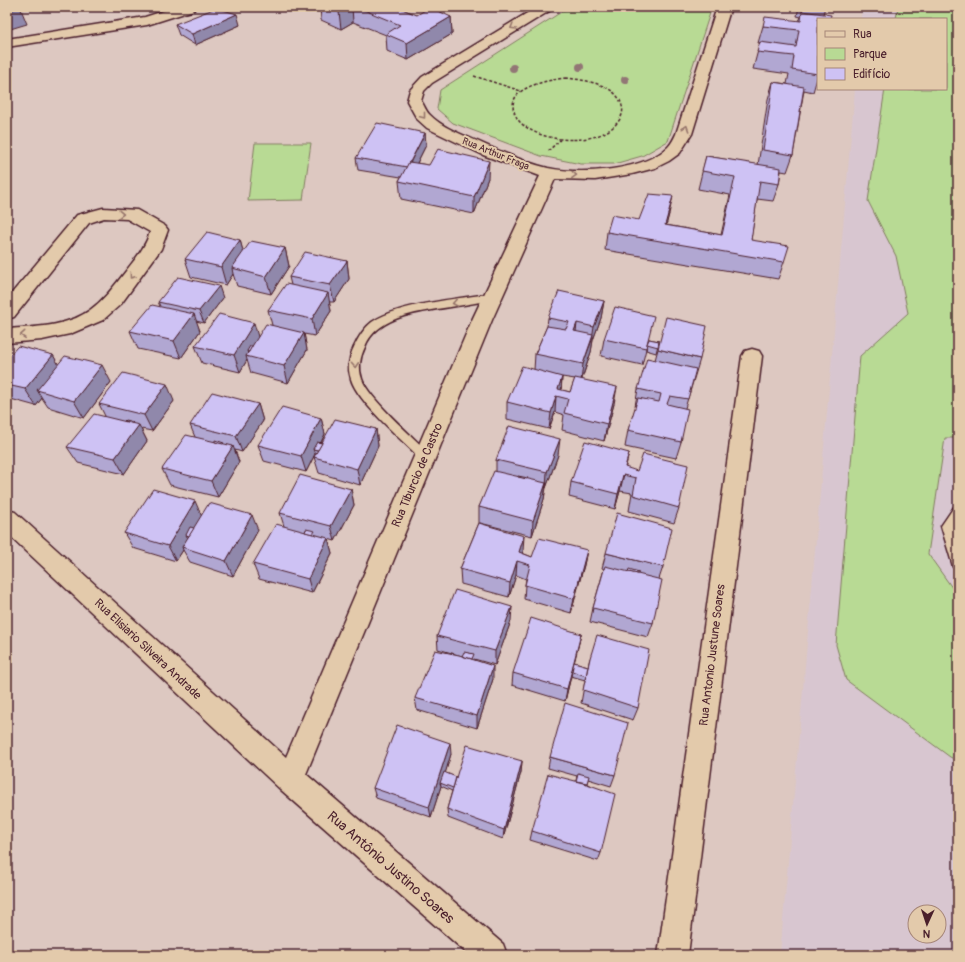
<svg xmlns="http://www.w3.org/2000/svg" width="965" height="962" font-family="Pangolin,sans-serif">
  <rect width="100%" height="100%" fill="#ddc8c1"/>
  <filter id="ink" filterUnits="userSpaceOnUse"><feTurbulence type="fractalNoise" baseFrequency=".025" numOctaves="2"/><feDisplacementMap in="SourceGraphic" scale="8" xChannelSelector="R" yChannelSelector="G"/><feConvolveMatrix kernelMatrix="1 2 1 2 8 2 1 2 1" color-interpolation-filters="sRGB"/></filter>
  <g filter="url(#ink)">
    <path fill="#d8c6d0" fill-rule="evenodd" d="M 862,7 L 958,7 L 958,955 L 780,955 L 855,89 L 946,89 L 946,19 L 861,19 ZM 915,912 L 939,912 L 939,936 L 915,936 Z"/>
    <g fill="#b8da94" stroke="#817c60">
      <polygon points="569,7 712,7 668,141 642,156 614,164 581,164 541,156 453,123 437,109 440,90"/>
      <polygon points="898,7 958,7 958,438 945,438 928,554 958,596 958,761 950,757 846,680 836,645 860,356 908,313 896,256 868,201 885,89 946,89 946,19 896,19"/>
      <polygon points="255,143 311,143 303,200 248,201"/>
    </g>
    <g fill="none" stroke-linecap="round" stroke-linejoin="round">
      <g stroke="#4a1f2b" stroke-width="3">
        <g id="lane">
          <path d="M 493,293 L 498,296 L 497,298 C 466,307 434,307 404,316 C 388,321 371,330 365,347 C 360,357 358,368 362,379 C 368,398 413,437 429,453 L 431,456 L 429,459 L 425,461 L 421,459 C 403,441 357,401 351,379 C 347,368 349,357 354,347 C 358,338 364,328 372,322 C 400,303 459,299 493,293 Z"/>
          <polygon points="958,506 958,521 953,527 958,542 958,569 953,567 952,563 941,526 954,507"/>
        </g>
      </g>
      <g stroke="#4a1f2b" stroke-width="3">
        <g id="street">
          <polygon points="176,7 196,7 194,10 147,25 7,47 7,39 145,17"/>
          <path d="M 537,7 L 553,7 L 551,10 L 432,83 L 424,91 L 421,101 C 424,105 426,111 429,114 C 441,127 461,134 477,141 C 499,151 524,162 548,168 C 581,175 643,171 668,147 C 672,143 674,138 676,134 L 717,7 L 731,7 L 692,134 L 680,153 L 669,161 L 655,168 L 632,174 L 595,180 L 555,179 L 492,320 L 306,774 L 503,944 L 507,955 L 469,955 L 280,789 L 7,533 L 7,510 L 15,512 L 286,757 L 472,320 L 540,176 L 483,155 L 427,128 L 417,119 L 407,101 L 410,90 L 422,77 Z"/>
          <path d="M 103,208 L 137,210 L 165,226 L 168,230 L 161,249 L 121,304 L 103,320 L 70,334 L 42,340 L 7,343 L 7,329 C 34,327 67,327 90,310 C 105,299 115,285 126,271 C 136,258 145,248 150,232 L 127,219 L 104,218 L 89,223 L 14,317 L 7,319 L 7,299 L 77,215 Z"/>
          <polygon points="752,349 759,351 762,356 688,955 658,955 742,356 745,351"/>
        </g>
      </g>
      <g stroke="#4a1f2b" stroke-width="1.5" stroke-dasharray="3 2" stroke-linecap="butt">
        <polyline points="474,76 521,91"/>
        <path d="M 566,78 C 585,80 617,84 622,106 C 624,112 621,119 617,123 C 599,145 551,143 529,129 C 522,125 518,121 515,114 C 503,87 549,80 566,78 Z"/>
        <polyline points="548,151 560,140"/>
      </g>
      <use href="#lane" fill="#e3caab" fill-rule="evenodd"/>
      <use href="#street" fill="#e3caab" fill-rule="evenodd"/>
    </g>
    <g fill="#927675">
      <circle cx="580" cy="67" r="4"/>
      <circle cx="513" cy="68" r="4"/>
      <circle cx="625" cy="80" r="4"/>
    </g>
    <g fill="#b1a7d2" stroke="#4a1f2b" fill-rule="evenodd">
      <polygon points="320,7 397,7 417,15 451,17 452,34 408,60 387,51 386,35 353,22 341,29 321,20"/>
      <polygon points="799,7 825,7 823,14 818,19 818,75 813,92 804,90 793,155 787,172 781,171 779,184 773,201 757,199 751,240 784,262 778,279 605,250 607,232 639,220 669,214 666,225 721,235 730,195 698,189 706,156 758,165 768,99 773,82 787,84 789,74 753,69 760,43 758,43 763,26 799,21 801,17 797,16"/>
      <polygon points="175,24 240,25 195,45 179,35"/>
      <polygon points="425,133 426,145 417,163 488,178 474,214 401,199 399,181 401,177 358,170 356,158"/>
      <polygon points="240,240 243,252 285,248 289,266 271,294 237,286 233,274 226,285 191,277 185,259"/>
      <polygon points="347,261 349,279 334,302 329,302 331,311 315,336 304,334 307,350 288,383 251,373 247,360 240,372 202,363 195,346 258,337 272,325 268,310 291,285 289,277"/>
      <polygon points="223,298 204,323 196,321 200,331 181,358 138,349 130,331 160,306 158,302"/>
      <path d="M 604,301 L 601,318 L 593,340 L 591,352 L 582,379 L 614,404 L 604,441 L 562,430 L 564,415 L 555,412 L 549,429 L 507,419 L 507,402 L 534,370 L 535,354 L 547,326 L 548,318 ZM 562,377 L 575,379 L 570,392 L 561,390 Z"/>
      <polygon points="604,339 649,339 659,341 656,353 646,350 647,345 642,365 601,356"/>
      <polygon points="658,349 700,359 685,408 681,442 676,458 625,447 628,430 636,406 635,406 638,389 655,360"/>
      <polygon points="53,355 58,365 111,382 84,418 48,407 42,398 36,406 7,398 7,358"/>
      <polygon points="174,401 152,431 141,429 147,441 124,474 78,463 67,447 105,416 99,404"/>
      <polygon points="258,404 263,421 242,452 235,450 239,462 218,497 170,485 162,469 195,437 190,425"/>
      <polygon points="321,418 325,434 321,443 322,443 376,429 378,446 360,485 319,473 314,457 316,455 315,454 306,472 264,461 258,445"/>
      <polygon points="629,453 625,467 679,508 674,523 629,511 632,493 620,491 615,509 569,497 571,482"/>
      <polygon points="558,455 546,488 544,499 532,536 480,523 523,551 522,553 532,557 587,550 584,565 571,613 524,599 525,585 526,579 516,575 509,597 461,584 460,569 479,523 479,507 496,472 496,460"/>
      <polygon points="351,489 354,505 335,541 328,539 332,553 312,593 259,579 253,564 284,526 280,513"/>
      <polygon points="201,515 258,530 233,576 190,562 183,550 176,561 133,548 124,533"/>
      <polygon points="606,553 663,567 659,579 653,623 648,637 590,622 593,608 604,569 602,568"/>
      <polygon points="511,621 495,665 474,659 474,660 493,679 477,728 417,710 415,698 462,656 438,649 437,636"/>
      <polygon points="581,634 574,662 588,666 590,658 638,708 633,720 581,703 586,675 585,680 571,676 565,701 512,685 513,673"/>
      <polygon points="451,754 445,773 456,777 522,761 521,772 503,839 448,818 447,809 452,791 441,786 431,817 376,798 373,788"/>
      <polygon points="550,757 615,775 611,786 588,779 587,783 601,853 598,861 530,840 532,831 576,781 577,776 548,768"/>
    </g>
    <g fill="#9088ab" stroke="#4a1f2b">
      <polygon points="20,7 27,24 7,30 7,11"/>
      <polygon points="348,7 352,7 353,22 341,29 339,12"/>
      <polygon points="237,14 240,25 195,45 192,34"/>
      <polygon points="451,17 452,34 408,60 407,43"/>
      <polygon points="425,133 426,145 409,179 408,167"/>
      <polygon points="489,161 488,178 474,214 474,197"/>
      <polygon points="673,196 669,214 662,242 665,225"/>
      <polygon points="240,240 245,258 232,268 233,274 226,285 221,267"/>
      <polygon points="285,248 289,266 271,294 266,277"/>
      <polygon points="347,261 349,279 334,302 330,285"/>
      <polygon points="219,286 223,298 204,323 199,311"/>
      <polygon points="328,293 331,311 315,336 312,319"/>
      <polygon points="604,301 601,318 593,340 591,352 581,381 583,364 592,340 594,327"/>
      <polygon points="194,314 200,331 181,358 174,341"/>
      <polygon points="254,323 259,340 247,351 249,357 246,356 247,360 240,372 234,355"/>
      <polygon points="577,323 575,341 574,331"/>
      <polygon points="304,333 307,350 288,383 284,366"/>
      <polygon points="53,355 63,372 37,390 42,398 36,406 25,389"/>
      <polygon points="102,365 111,382 84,418 74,401"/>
      <polygon points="562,377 561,393 558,389"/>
      <polygon points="167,384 174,401 152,431 144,415"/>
      <polygon points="617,387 614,404 604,441 607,424"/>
      <polygon points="556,396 555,412 549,429 551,413"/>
      <polygon points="258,404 263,421 242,452 236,436"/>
      <polygon points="321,418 325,434 317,450 313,449 315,454 306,472 301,456"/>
      <polygon points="139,425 147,441 124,474 115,458"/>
      <polygon points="376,429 378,446 360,485 357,469"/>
      <polygon points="560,439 558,455 546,488 547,472"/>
      <polygon points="233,446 239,462 218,497 211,481"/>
      <polygon points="629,453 620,491 615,509 618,494"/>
      <polygon points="546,483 544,499 532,536 533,521"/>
      <polygon points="351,489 354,505 335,541 331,526"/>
      <polygon points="195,501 202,517 191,537 186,535 189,540 182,547 183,550 176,561 168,546"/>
      <polygon points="252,515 258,530 233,576 226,561"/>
      <polygon points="524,536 523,551 520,562 519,552"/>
      <polygon points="328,538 332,553 312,593 308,579"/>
      <polygon points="587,550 584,565 571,613 574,599"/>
      <polygon points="517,561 516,575 509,597 510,583"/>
      <polygon points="512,607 511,621 495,665 495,651"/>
      <polygon points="581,634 578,647 565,701 567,689"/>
      <polygon points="493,666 493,679 477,728 477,716"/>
      <polygon points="450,743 451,754 442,784 440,783 441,786 431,817 429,807"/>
      <polygon points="522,761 521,772 503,839 504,830"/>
    </g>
    <g fill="#cec2f4" stroke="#4a1f2b">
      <polygon points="7,7 20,7 7,11"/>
      <polygon points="328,7 348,7 339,12"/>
      <polygon points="357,7 397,7 417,15 430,7 451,17 407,43 386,34 400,25"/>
      <polygon points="216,8 237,14 192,34 175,24"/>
      <polygon points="802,11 831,15 830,19 818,19 818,74 792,70 794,56 757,52 760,42 796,47 799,30 763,26 765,17 801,21"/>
      <polygon points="773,82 804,87 793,155 763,150"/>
      <polygon points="377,123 425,133 410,162 409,162 407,167 356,158"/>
      <polygon points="438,149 489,161 474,197 399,181 409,162 429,165"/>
      <polygon points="706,156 781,168 779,184 760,181 751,240 789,246 784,262 607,232 612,215 639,220 649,194 673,196 665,225 722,235 735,177 702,171"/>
      <polygon points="207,232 240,240 221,267 185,259"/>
      <polygon points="251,241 285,248 266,277 232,268"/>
      <polygon points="305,252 347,261 330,285 289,277"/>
      <polygon points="178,277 219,286 199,311 158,302"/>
      <polygon points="286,284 328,293 312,319 268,310"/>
      <polygon points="559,291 604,301 594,327 577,323 574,331 593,335 583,364 535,354 547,326 566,329 569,322 548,318"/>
      <polygon points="152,305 194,314 174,341 130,331"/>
      <polygon points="615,307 654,316 646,348 604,339"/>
      <polygon points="219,314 254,323 234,355 195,346"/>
      <polygon points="666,317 707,326 700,359 658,349"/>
      <polygon points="266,324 304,333 284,366 246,356"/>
      <polygon points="649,339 659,341 658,347 647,344"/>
      <polygon points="18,346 53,355 25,389 7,385 7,358"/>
      <polygon points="250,346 252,346 249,352 247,351"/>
      <polygon points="65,356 102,365 74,401 37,390"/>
      <polygon points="647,358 696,369 688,399 670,396 667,404 688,409 681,442 628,430 638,398 659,402 661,394 638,389"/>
      <polygon points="522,366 562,377 558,389 570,392 575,378 617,387 607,424 564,413 568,399 556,396 551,413 507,402"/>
      <polygon points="123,373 167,384 144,415 99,404"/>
      <polygon points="212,392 258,404 236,436 190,425"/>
      <polygon points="282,407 321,418 301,456 258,445"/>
      <polygon points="94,414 139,425 115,458 67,447"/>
      <polygon points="335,419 376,429 357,469 314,457"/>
      <polygon points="125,420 133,422 132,423 124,421"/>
      <polygon points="509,426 560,439 547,472 496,460"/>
      <polygon points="186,435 233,446 211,481 162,469"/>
      <polygon points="215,440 224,443 223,444 215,442"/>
      <polygon points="585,441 629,453 625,467 637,471 643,454 688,465 679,508 633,495 636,478 623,475 618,494 571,482"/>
      <polygon points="317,442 322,443 318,450 313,449"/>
      <polygon points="494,471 546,483 533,521 479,507"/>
      <polygon points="300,475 351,489 331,526 280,513"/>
      <polygon points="518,476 528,478 527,479 518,477"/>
      <polygon points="153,489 195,501 168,546 124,533"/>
      <polygon points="209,503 252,515 226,561 182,547"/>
      <polygon points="617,513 672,528 663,567 606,553"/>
      <polygon points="479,523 524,536 519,552 532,557 539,538 587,550 574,599 525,585 530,565 517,561 510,583 460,569"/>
      <polygon points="276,524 328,538 308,579 253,564"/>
      <polygon points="190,527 194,528 189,536 186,535"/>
      <polygon points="306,529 315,531 313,534 305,532"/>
      <polygon points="605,566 662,580 653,623 593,608"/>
      <polygon points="629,569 639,572 638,574 628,572"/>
      <polygon points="455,590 512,607 495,651 437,636"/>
      <polygon points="531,618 581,634 567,689 513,673"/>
      <polygon points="597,635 649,650 638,708 583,690 590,658"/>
      <polygon points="435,650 459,655 493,666 477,716 415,698"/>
      <polygon points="464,652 474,654 472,659 462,656"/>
      <polygon points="574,662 588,666 586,676 572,671"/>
      <polygon points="565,703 628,723 615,775 550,757"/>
      <polygon points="397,725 450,743 429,807 373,788"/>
      <polygon points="467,745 522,761 504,830 447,809 458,771"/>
      <polygon points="444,772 456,777 453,788 440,783"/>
      <polygon points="578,773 589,776 587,783 576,781"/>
      <polygon points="548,774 587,784 615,794 601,853 532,831"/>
    </g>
    <defs><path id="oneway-chevron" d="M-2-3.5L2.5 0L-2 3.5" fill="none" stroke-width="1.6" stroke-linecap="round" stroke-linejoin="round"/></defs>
    <g stroke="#96746b">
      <use href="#oneway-chevron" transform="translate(513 27) rotate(149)"/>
      <use href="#oneway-chevron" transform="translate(423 116) rotate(52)"/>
      <use href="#oneway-chevron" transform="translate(686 128) rotate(-71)"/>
      <use href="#oneway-chevron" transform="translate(574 175) rotate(3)"/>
      <use href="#oneway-chevron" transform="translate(121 214) rotate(2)"/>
      <use href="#oneway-chevron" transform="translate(132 276) rotate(127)"/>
      <use href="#oneway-chevron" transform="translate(455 303) rotate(170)"/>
      <use href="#oneway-chevron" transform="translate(23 335) rotate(176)"/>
      <use href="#oneway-chevron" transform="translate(355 365) rotate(86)"/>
    </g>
  </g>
  <g text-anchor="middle" stroke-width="4" stroke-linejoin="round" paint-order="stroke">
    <g font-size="10" fill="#4a1f2b" stroke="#e3caab">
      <text transform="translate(496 153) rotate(22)" y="4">Rua Arthur Fraga</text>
    </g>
    <g font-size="12" fill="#4a1f2b" stroke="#e3caab">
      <text transform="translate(417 475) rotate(-67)" y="4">Rua Tiburcio de Castro</text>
      <text transform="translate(148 649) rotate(43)" y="4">Rua Elisiario Silveira Andrade</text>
      <text transform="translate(712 655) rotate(-83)" y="4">Rua Antonio Justune Soares</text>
    </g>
    <g font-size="14" fill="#4a1f2b" stroke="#e3caab">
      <text transform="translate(391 867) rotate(41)" y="5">Rua Antônio Justino Soares</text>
    </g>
  </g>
  <rect width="965" height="962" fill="none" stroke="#e3caab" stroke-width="24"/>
  <rect x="12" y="12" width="941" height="938" fill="none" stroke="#4a1f2b" stroke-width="1.5" filter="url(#ink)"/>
  <rect x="817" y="18" width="130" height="72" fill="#e3caab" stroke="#a68678"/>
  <rect x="825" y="31" width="20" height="6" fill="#e3caab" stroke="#a68678"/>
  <text x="853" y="38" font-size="12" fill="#4a1f2b">Rua</text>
  <rect x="825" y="48" width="20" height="12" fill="#b8da94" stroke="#a68678"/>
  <text x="853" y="58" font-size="12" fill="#4a1f2b">Parque</text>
  <rect x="825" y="68" width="20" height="12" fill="#cec2f4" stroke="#a68678"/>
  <text x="853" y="78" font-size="12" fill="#4a1f2b">Edifício</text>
  <g transform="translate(927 924) rotate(183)"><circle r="19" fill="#e3caab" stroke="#a68678"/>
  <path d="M0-3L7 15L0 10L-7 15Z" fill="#4a1f2b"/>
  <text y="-6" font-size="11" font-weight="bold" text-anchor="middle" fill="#4a1f2b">N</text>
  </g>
</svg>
